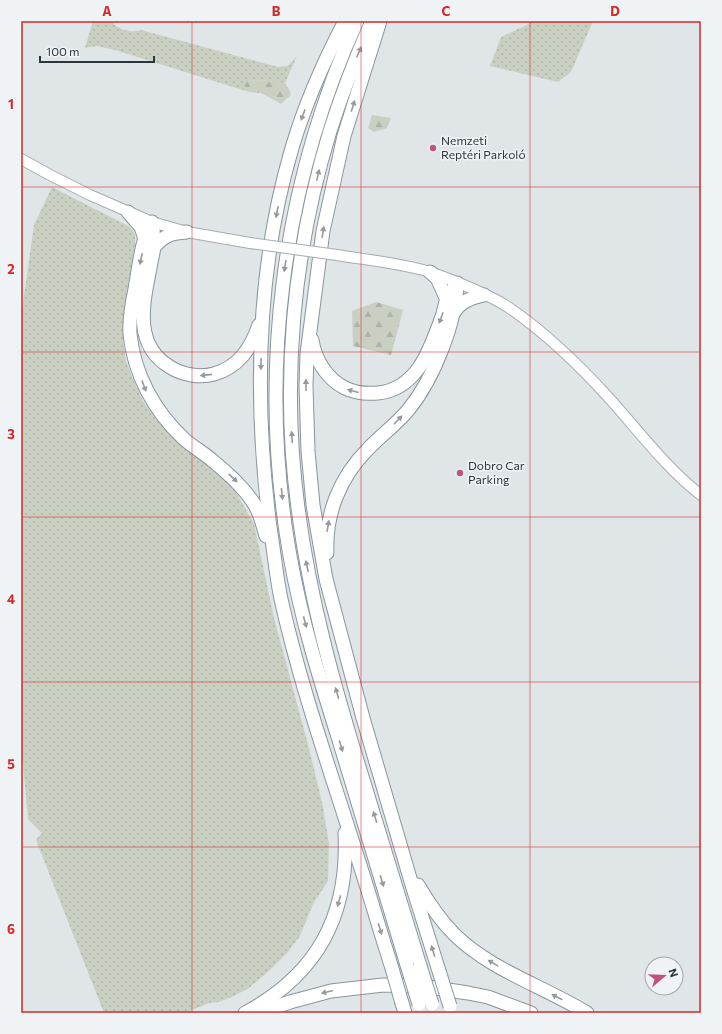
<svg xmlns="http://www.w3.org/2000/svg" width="722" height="1034" font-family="Commissioner,sans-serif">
  <defs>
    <pattern id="grass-dots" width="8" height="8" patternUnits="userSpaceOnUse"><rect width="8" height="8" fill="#c9d0c2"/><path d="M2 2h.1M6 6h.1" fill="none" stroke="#adb3a8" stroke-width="1.8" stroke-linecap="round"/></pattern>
    <pattern id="forest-firs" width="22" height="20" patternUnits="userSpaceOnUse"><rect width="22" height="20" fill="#c9d0c2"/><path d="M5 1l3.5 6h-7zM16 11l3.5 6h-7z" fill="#adb3a8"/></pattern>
  </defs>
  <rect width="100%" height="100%" fill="#e0e5e7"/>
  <g fill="url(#grass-dots)">
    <path d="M 93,21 L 111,21 C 118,30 130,33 141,30 L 278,67 L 288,66 L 297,56 L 285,83 L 259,80 L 246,81 L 244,85 L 249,92 L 115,50 L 97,46 L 85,48 Z"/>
    <polygon points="529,21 593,21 571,72 558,82 490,66 501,37 529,24"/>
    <polygon points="52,187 130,227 135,234 135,244 123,320 123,341 126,361 133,379 143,401 158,422 223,478 236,492 254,524 274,618 311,756 323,807 329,844 328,881 313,904 300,936 287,953 269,971 249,988 232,997 218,1002 209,1003 192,1010 189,1013 104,1013 36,840 42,833 28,819 21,742 21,317 34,225"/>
  </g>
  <g fill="url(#forest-firs)">
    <polygon points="259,80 285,83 289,89 291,95 281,104 261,93 249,92 244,85 246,81"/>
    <polygon points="372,115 391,118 387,128 374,132 368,128"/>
    <polygon points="376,302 403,310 391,355 353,346 352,311"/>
  </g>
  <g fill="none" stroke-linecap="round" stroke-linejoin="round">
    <g stroke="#a6adb1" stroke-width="12">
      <g id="secondary">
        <polyline points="21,159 50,175 90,195 152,222 187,232 250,243"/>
        <path d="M 337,255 C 367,260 401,263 430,272 C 452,280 488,294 508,307 C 546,333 578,364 609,398 C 638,430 667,469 701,495"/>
      </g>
    </g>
    <g stroke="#89959c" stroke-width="15">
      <g id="highway">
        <path d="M 345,21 C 324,61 305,104 292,148 C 256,270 254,401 270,527 C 274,551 276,575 281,599 C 301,689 332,775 359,862 C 370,896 380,931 391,965"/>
        <path d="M 357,21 C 281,188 258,376 290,556 C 301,619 320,680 339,740 C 361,815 384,890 407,965"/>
        <path d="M 372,21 C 356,57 342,93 330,131 C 293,252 281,382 298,508 C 310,602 336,693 364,783 C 383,844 401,905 420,966"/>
        <polyline points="380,21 344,136 323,231 307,354 306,386 308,451 313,505 326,579 363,718 412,885 439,971"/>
        <polyline points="128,212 141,227 145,239"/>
        <path d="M 152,222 C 141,240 139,268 135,289 C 132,303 129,319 130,334 C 134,374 154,411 184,439 C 193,447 204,453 213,461 C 229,474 246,489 256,507 C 261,516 263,526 266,536"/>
        <path d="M 153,226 C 153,233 154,240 154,247 C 153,254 151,261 150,268 C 143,304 133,345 170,367 C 183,375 200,378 214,374 C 239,367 251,348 259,325"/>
        <path d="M 154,247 C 165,235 171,233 187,232"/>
        <polyline points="430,272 437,278 447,300"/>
        <path d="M 453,314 C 460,301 471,298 484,295"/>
        <path d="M 312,340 C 315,360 327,379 345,388 C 355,393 367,394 378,393 C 419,389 431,346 443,314 C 444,309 445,304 447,299 C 450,295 452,290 455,286"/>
        <path d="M 327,553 C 325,514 340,477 368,449 C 381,435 397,424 409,409 C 434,378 456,322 457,283"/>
        <path d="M 418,885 C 428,902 439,919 454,934 C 490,970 543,986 587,1013"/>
        <polyline points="402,1003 405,1013"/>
        <path d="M 245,1013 C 318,974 349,915 345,833"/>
        <polyline points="259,1013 290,1002 331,991 383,985 422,986 468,993 488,997 531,1013"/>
      </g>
    </g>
    <use href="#secondary" stroke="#fff" stroke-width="10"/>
    <use href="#highway" stroke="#fff" stroke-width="13"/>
    <g stroke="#a6adb1" stroke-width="12" stroke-linecap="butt">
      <polyline id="secondary-bridge" points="250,243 337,255"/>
    </g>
    <g stroke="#89959c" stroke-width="15" stroke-linecap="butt">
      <g id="highway-bridge">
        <polyline points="391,965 402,1003"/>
        <polyline points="407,965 419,1004"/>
        <polyline points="420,966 432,1004"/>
        <polyline points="439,971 450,1006"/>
      </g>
    </g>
    <use href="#secondary-bridge" stroke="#fff" stroke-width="10"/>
    <use href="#highway-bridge" stroke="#fff" stroke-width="13"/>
  </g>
  <defs><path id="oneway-solid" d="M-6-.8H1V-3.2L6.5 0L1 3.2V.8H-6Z"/></defs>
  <g fill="#949a9e">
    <use href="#oneway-solid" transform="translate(359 52) rotate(-67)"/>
    <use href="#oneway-solid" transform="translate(353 106) rotate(-73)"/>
    <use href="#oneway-solid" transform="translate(303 115) rotate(110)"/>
    <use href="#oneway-solid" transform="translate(318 175) rotate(-77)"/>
    <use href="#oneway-solid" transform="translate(277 212) rotate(101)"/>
    <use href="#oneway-solid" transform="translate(323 232) rotate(-81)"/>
    <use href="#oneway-solid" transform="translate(141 259) rotate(102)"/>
    <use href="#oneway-solid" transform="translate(285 266) rotate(99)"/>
    <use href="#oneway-solid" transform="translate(441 318) rotate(110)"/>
    <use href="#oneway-solid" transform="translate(261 364) rotate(91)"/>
    <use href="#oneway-solid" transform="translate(206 375) rotate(174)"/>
    <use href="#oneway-solid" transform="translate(306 385) rotate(-90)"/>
    <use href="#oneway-solid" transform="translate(144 386) rotate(70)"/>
    <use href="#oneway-solid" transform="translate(353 391) rotate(-165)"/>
    <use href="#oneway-solid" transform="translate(398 420) rotate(-46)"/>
    <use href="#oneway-solid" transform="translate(292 437) rotate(-93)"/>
    <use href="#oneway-solid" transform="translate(233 478) rotate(43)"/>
    <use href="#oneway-solid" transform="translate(282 494) rotate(84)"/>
    <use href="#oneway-solid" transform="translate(328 526) rotate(-80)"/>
    <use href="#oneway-solid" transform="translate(307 566) rotate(-102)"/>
    <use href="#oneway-solid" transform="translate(305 622) rotate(75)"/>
    <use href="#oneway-solid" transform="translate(337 693) rotate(-106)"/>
    <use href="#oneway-solid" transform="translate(341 746) rotate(73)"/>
    <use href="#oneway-solid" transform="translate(375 817) rotate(-107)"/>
    <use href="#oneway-solid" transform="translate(382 881) rotate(73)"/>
    <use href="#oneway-solid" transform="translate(339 901) rotate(105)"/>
    <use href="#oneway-solid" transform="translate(380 929) rotate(73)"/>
    <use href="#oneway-solid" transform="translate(433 951) rotate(-107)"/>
    <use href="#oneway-solid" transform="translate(493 963) rotate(-149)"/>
    <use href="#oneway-solid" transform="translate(327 992) rotate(166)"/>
    <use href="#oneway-solid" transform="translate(557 997) rotate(-153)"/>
  </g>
  <path fill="none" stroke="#d62828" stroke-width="1" stroke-opacity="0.55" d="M 192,21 L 192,1013M 361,21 L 361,1013M 530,21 L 530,1013M 21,187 L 701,187M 21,352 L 701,352M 21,517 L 701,517M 21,682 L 701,682M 21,847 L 701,847"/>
  <g fill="#bf527e" stroke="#eff3f5" stroke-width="1.5">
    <circle cx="433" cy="148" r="4"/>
    <circle cx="460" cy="473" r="4"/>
  </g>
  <g text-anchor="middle" stroke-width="3" stroke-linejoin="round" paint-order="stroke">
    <g font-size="12" fill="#2a363d" stroke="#eff3f5" text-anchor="start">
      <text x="441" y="145">Nemzeti<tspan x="441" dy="14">Reptéri Parkoló</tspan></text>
      <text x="468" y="470">Dobro Car<tspan x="468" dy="14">Parking</tspan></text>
    </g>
  </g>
  <rect width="722" height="1034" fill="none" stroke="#eff3f5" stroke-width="44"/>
  <g transform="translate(664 976) rotate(71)"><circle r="19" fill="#eff3f5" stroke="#a0a7ab"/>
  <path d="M0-3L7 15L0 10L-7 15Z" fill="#bf527e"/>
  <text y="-6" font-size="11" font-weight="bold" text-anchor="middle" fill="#2a363d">N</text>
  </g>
  <path d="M40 56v6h114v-6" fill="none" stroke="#2a363d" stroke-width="2"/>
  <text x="46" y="56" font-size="12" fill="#2a363d" stroke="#eff3f5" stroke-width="3" paint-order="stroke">100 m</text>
  <rect x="22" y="22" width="678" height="990" fill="none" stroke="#d62828" stroke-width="1.5"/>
  <g font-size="13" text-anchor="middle" font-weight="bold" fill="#d62828">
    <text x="107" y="16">A</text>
    <text x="276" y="16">B</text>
    <text x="446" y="16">C</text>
    <text x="615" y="16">D</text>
    <text x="11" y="109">1</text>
    <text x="11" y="274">2</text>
    <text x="11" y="439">3</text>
    <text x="11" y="604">4</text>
    <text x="11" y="769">5</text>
    <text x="11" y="934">6</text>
  </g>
</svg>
